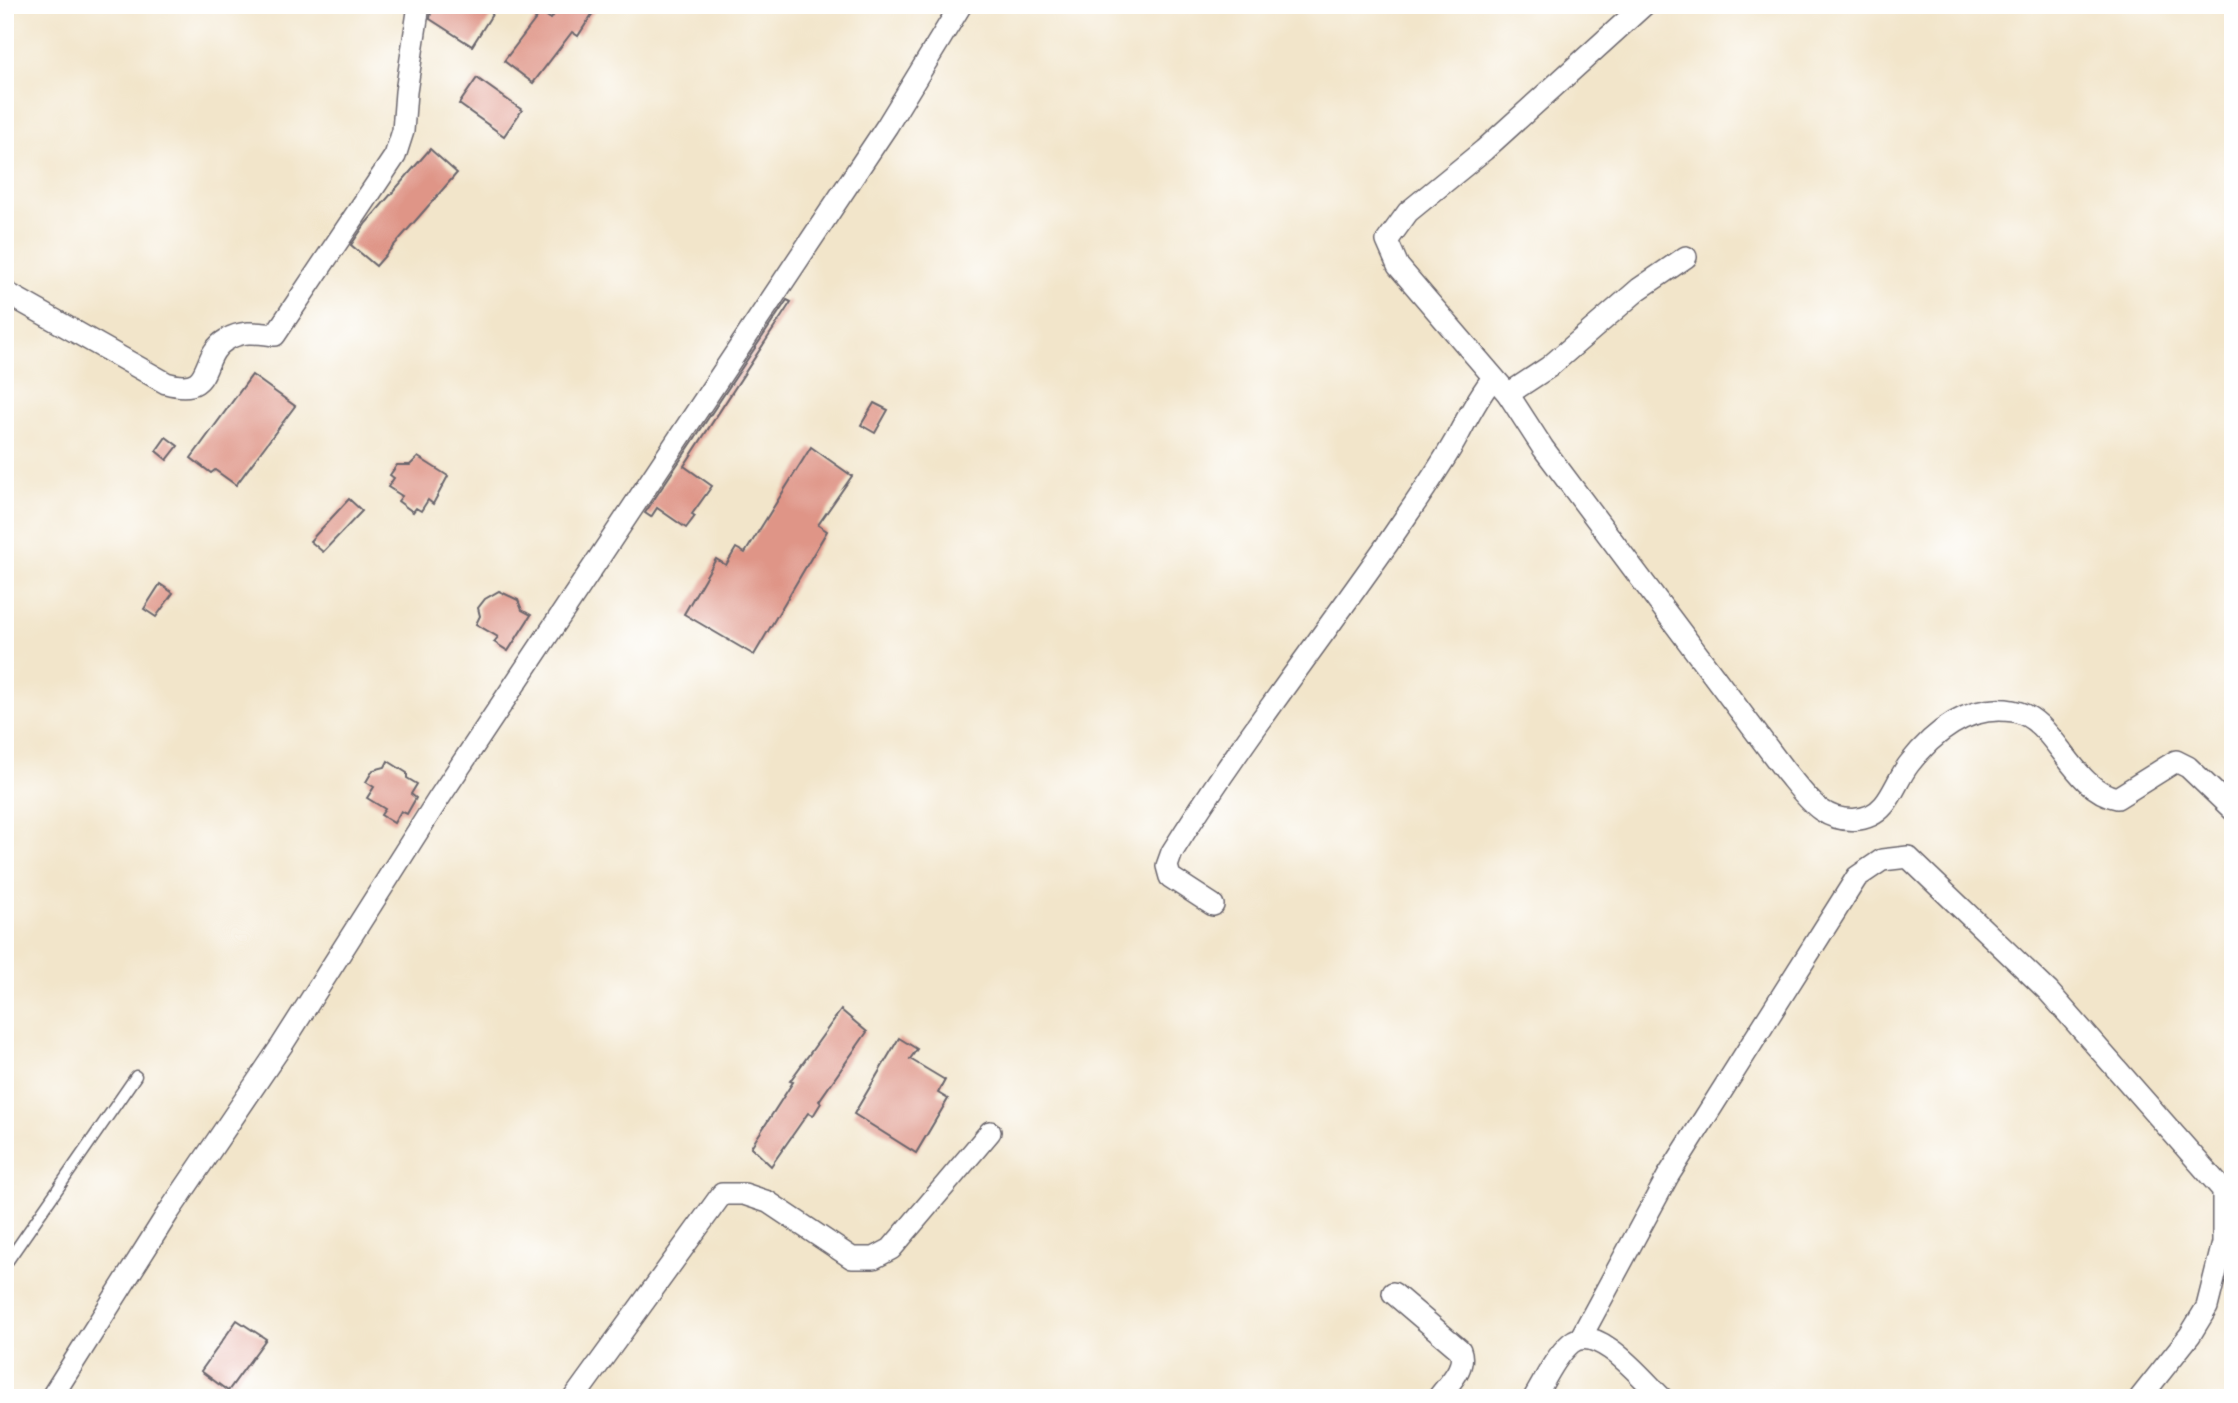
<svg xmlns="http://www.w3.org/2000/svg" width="2238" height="1403" font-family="'Playpen Sans',sans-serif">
  <rect width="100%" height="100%" fill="#fff"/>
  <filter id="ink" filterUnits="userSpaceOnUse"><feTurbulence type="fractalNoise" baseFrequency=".0143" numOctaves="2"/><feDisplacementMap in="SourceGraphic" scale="14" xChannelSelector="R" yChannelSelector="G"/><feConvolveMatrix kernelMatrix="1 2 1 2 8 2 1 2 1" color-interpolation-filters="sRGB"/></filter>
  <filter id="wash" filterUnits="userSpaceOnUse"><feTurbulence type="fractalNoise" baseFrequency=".00686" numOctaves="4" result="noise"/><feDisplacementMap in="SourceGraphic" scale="28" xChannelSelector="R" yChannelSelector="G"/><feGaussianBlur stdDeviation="1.57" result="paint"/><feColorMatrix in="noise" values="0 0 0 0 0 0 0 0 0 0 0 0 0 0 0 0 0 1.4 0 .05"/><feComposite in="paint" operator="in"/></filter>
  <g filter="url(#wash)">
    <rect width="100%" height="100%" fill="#f2e5ca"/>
    <g id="blocks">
      <g fill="#df9587">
        <polygon points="432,5 498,5 472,46 430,19"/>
        <polygon points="560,5 598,5 578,36 572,32 533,83 504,61 541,12 551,19"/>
        <polygon points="477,78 522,110 504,136 459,104"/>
        <polygon points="430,149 457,173 376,266 351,245 366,223"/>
        <polygon points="787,300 791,302 684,466 712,486 692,514 695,516 686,528 657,508 651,517 645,513"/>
        <polygon points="252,375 295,406 236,485 215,470 211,473 191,458"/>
        <polygon points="874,403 888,410 875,433 861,425"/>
        <polygon points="166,437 178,446 167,460 156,451"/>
        <polygon points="811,447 852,476 818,525 827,531 754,655 684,614 716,559 726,565 736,548 745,553"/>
        <polygon points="418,457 448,476 433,504 428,500 421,511 416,508 413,512 398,501 402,496 388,487 394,478 390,475 397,465 410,465"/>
        <polygon points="349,499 362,511 323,552 310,541"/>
        <polygon points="160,584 173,593 156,617 144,609"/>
        <polygon points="499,591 518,600 522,610 531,615 508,651 494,642 498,637 476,624 480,616 478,608 485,599"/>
        <polygon points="388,761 407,773 407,778 417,784 411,794 416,798 407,814 401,811 394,823 381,815 385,809 367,798 374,787 366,782 373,770 385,767"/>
        <polygon points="841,1010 867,1032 819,1101 821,1103 813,1116 808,1113 771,1166 751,1147 793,1082 790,1081"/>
        <polygon points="899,1038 917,1049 910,1059 945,1080 938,1093 948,1099 916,1153 854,1114"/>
        <polygon points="237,1320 266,1339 228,1391 201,1371"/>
      </g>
    </g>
  </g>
  <g filter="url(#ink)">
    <use href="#blocks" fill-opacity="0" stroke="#6b666d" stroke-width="2"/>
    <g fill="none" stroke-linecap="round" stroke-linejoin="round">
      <g stroke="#6b666d" stroke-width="13">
        <polyline id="service" points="5,1265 136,1076"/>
      </g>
      <g stroke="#6b666d" stroke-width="24">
        <g id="minor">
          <path d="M 1644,5 L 1484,150 L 1408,212 L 1387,241 L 1398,266 L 1508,394 L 1543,448 L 1785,771 C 1796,784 1807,800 1821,810 C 1840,823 1868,824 1884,805 C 1894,793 1899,777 1909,764 C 1934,732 1969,704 2013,711 C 2056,718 2070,789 2117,798 L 2176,761 L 2188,767 L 2233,810"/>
          <path d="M 5,292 L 166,383 C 216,397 198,356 226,340 C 242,330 258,333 275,335 L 395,156 L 403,131 L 406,92 L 419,5"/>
          <polyline points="1508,394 1549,367 1639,289 1686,257"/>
          <path d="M 1213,905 L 1170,877 L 1167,866 L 1172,852 C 1239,745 1316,646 1388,543 C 1410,510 1435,476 1455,441 C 1467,419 1477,398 1493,378"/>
          <path d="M 1393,1293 L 1460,1350 C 1467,1368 1448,1384 1438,1398"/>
          <polyline points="1581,1337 1668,1176 1857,877 1882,860 1908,857 2048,991 2223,1190 2223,1243 2207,1307 2190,1335 2140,1398"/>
          <polyline points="51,1398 168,1213 282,1045 439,798 887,126 961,5"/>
          <polyline points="574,1398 722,1194 744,1194 768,1202 852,1258 874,1258 891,1249 990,1132"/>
          <path d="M 1534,1398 C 1545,1380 1555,1357 1571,1343 C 1597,1322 1643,1380 1662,1398"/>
        </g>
      </g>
      <use href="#service" stroke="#fff" stroke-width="10"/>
      <use href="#minor" stroke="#fff" stroke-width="21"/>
    </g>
  </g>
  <rect width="2238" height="1403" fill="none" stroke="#fff" stroke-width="28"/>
</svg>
